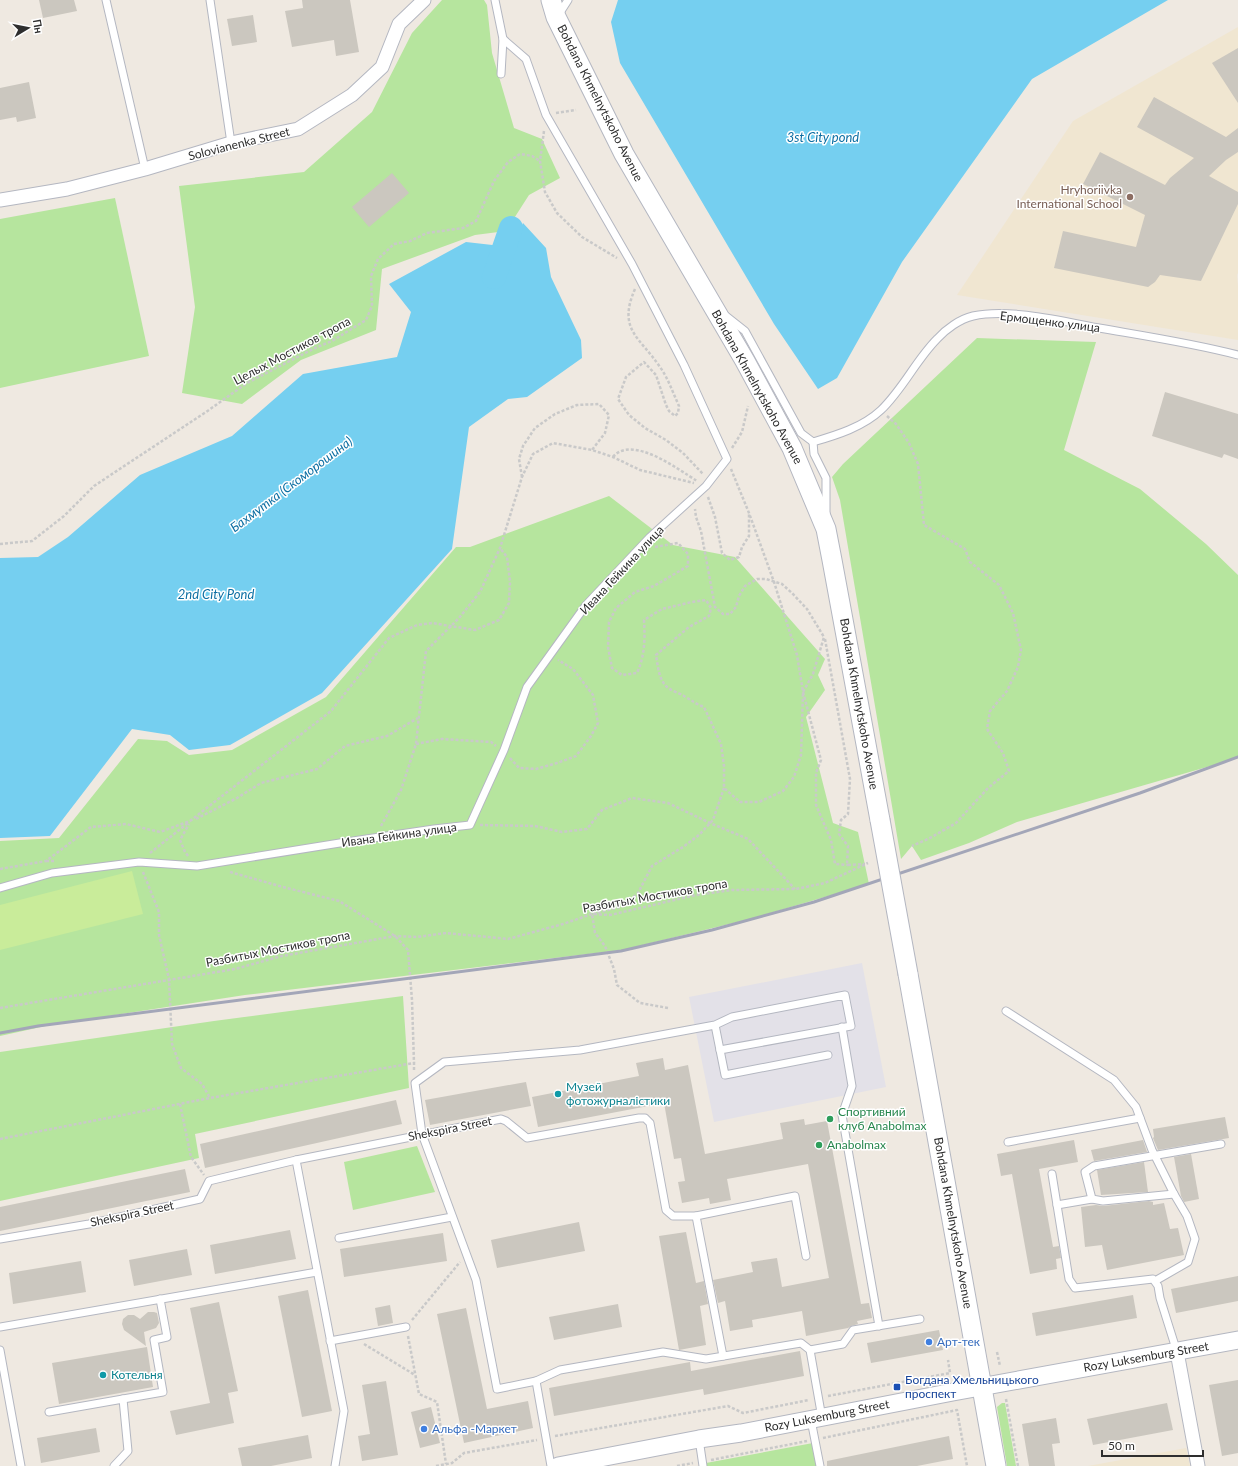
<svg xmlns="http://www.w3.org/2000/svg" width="1238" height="1466" font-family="Lato,sans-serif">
  <rect width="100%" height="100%" fill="#efe9e1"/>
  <polygon fill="#e3e1e8" points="862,963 886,1087 714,1122 689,997"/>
  <g fill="#f0e6d1">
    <polygon points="1238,27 1238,273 1237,275 1238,286 1238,340 957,295 1073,121"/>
    <polygon points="1186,1448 1190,1466 1088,1466"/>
  </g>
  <g fill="#b6e59e">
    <polygon points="442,0 484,0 487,5 492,53 514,128 542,139 560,178 529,195 506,231 475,235 382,269 376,330 301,360 242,404 182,393 195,307 179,186 304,172 372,112 412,33"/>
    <polygon points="115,198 149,356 0,388 0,219"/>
    <polygon points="977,338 1096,342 1064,450 1140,489 1206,544 1238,575 1238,758 1017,822 969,843 921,860 912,846 901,859 840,500 832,477 843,464"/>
    <polygon points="609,496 673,545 735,557 825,659 818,675 825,690 806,717 833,823 858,832 869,884 750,919 622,950 245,995 50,1025 0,1036 0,841 59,838 138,739 167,741 189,755 232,750 326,697 456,547 470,547"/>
    <polygon points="403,996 409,1088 195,1134 199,1158 0,1201 0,1052 214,1021"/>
    <polygon points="417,1146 435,1192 353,1210 344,1162"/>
    <polygon points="1002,1403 1005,1403 1016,1466 1007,1466 997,1407"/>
    <polygon points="813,1443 817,1466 707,1466 706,1463"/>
  </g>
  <polygon fill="#c9ec9a" points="132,871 143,914 0,950 0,905"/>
  <g fill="#75cff0">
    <polygon points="618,0 1168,0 1032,79 902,262 837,378 818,389 774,324 620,63 611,22"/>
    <polygon points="523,223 546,248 551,277 581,340 582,358 527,397 508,399 469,427 452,549 322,693 230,745 189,750 170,735 132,729 50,836 0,838 0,558 38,557 68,537 140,475 232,436 303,374 397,357 411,312 389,284 466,242 511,247"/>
  </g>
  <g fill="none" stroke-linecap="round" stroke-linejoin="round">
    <polyline stroke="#75cff0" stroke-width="24" points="494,277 511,228"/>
  </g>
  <g fill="#cbc7bf">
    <polygon points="39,0 74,0 77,11 43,18"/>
    <polygon points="302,0 350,0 359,52 336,56 334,40 292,47 285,11 303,8"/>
    <polygon points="253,15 257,42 232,46 227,19"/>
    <polygon points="1238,48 1238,103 1212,63"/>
    <polygon points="29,82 36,118 17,122 16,117 0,120 0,88"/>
    <polygon points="1154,97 1226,137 1238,128 1238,152 1226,160 1209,176 1238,192 1238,204 1201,281 1160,275 1155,282 1148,287 1054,268 1063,231 1136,247 1145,215 1083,184 1100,152 1165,185 1170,178 1194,158 1137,127"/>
    <polygon points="392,173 409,193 369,227 352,207"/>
    <polygon points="1165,392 1238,414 1238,459 1224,454 1222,458 1152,436"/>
    <polygon points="663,1058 665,1070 688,1065 705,1154 783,1139 780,1123 804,1119 805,1125 827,1121 861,1304 869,1303 872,1318 857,1321 858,1324 851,1326 848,1328 806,1336 802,1311 752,1320 753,1327 730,1331 725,1301 718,1303 713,1280 753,1272 751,1262 777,1258 782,1287 829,1278 808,1164 727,1179 731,1200 710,1204 709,1198 682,1203 678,1182 685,1181 681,1158 674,1159 664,1103 538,1127 532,1097 639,1076 636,1063"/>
    <polygon points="526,1082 531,1106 430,1125 425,1100"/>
    <polygon points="396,1100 402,1124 205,1168 200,1144"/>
    <polygon points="1225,1117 1229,1138 1158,1150 1153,1138 1154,1137 1153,1129"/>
    <polygon points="1074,1140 1078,1162 1039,1169 1053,1247 1059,1246 1061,1258 1056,1259 1057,1269 1030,1274 1012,1174 1001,1176 997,1154"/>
    <polygon points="1143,1140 1147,1152 1094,1161 1091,1150"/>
    <polygon points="1191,1154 1199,1199 1184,1202 1181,1196 1174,1157"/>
    <polygon points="1144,1162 1148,1192 1101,1195 1097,1170"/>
    <polygon points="185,1169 190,1192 0,1231 0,1207"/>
    <polygon points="1149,1201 1153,1202 1153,1205 1164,1203 1170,1229 1178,1228 1184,1255 1107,1270 1102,1245 1085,1247 1081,1207 1096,1205 1103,1206"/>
    <polygon points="579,1222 585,1251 497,1268 491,1240"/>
    <polygon points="290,1230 296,1259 215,1274 210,1245"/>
    <polygon points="686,1232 696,1283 704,1281 708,1304 700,1306 706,1345 679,1350 659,1236"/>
    <polygon points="443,1233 447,1261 344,1277 340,1249"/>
    <polygon points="187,1249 192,1275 134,1286 129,1260"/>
    <polygon points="81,1261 86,1292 13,1304 9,1273"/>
    <polygon points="1238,1276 1238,1301 1176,1313 1171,1289"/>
    <polygon points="308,1290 332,1411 302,1417 278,1296"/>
    <polygon points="1133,1295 1137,1318 1036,1336 1032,1313"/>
    <polygon points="219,1302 238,1391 228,1393 234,1423 176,1435 170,1411 210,1403 190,1308"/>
    <polygon points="618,1304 622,1327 554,1340 549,1317"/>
    <polygon points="390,1305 393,1323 378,1326 375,1308"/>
    <polygon points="466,1308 487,1409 528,1401 533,1428 464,1443 437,1314"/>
    <polygon points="148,1312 154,1312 157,1313 159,1323 156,1328 144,1332 146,1346 124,1330 122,1324 123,1319 128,1315 134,1315 140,1319"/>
    <polygon points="939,1330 943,1350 871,1363 867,1343"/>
    <polygon points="147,1347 153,1387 59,1404 52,1363"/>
    <polygon points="800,1351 804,1376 704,1395 703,1389 554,1416 549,1388 690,1362 691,1371"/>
    <polygon points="1238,1380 1238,1453 1222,1456 1209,1385"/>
    <polygon points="386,1381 398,1455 362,1461 358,1436 370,1434 362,1385"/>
    <polygon points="1167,1403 1173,1430 1093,1445 1087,1419"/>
    <polygon points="431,1407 440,1443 420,1448 411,1412"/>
    <polygon points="1056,1418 1060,1443 1052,1444 1055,1466 1029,1466 1022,1424"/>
    <polygon points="96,1428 100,1452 41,1463 37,1438"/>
    <polygon points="308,1435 312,1458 271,1466 242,1466 238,1448"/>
    <polygon points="949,1436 953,1459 917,1466 827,1466 827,1461"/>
  </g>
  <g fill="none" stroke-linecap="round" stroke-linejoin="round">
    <g stroke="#b4b7c1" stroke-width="9">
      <g id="service">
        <polyline points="106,0 145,169"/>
        <polyline points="210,0 231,143"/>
        <polyline points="495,0 503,39 501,74"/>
        <polyline points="559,14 568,0"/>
        <polyline points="726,316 745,331 801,433 813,442"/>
        <path d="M 813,442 C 837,435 863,427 881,410 C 903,389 916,360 937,339 C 946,329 960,319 973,316 C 1009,308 1062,321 1099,328 C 1145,336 1192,343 1238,355"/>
        <polyline points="813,442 814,454 826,478 826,513"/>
        <polyline points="0,888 52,873 139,862 197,866 346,842 434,829 470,825 504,750 527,687 586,605 650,537 706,486 727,459 684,365 632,264 546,115 526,59 503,39"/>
        <polyline points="1006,1011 1114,1080 1136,1107 1152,1150 1174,1194 1187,1216 1195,1239 1188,1262 1155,1281"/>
        <polyline points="842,1027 852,1086 842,1115 879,1326"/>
        <polyline points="720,1050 725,1075 828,1055"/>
        <polyline points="1008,1142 1140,1118"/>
        <polyline points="296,1160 344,1411 335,1466"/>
        <polyline points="1052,1174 1069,1279 1075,1288 1153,1279 1158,1286 1160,1298 1177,1352"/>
        <polyline points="1174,1194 1103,1201 1092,1199 1085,1172 1094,1166 1221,1144"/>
        <polyline points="1057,1205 1092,1199"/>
        <polyline points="696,1216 723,1356"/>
        <polyline points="339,1238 452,1217"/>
        <polyline points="0,1239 89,1224 200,1199 209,1181 296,1160 501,1119 506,1121 527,1138 639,1118 645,1118 650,1123 666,1210 673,1216 696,1216 795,1196 806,1256"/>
        <polyline points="0,1327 317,1272"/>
        <polyline points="330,1341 406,1327"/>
        <polyline points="0,1350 21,1466"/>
        <polyline points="810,1350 843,1344 853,1330 920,1319"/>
        <polyline points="536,1381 560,1370 663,1352 706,1359 801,1343 810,1350 822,1418"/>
        <polyline points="123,1399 163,1392 154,1340 167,1337 160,1299"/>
        <polyline points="49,1412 123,1399 128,1451 114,1466"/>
        <polyline points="811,1420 820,1466"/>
        <polyline points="699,1439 703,1466"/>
        <polyline points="551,1466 536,1381 497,1389 476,1280 422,1134 415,1083 444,1062 580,1050 715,1025 732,1017 845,995 851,1026 720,1050 715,1025"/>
      </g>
    </g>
    <g stroke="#b4b7c1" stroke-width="15">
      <g id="minor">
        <polyline points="0,200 67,189 145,169 231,143 298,129 352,95 382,67 399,24 424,0"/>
        <polyline points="1177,1352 1198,1466"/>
      </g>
    </g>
    <g stroke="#b4b7c1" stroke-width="19">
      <polyline id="tertiary" points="558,1466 699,1439 741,1433 953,1392 1238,1340"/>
    </g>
    <g stroke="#b4b7c1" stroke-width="21">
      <g id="secondary">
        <polyline points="551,0 556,17 624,154 745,361 792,448 826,529 832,560 880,820"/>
        <polyline points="908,974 996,1466"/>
      </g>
    </g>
    <g stroke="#c9c9c9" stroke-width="2.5" stroke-dasharray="3 2" stroke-linecap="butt">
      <polyline points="556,113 576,110"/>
      <polyline points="544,131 540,161 545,192 557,213 582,237 617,258"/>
      <path d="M 635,289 C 617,330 640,337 660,367 C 668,378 673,393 679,406 L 678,413 L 675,416 L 669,411 L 666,405 L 656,375 L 644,362 L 626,377 L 618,399 L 629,415 L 645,428 L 666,440 L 683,453 L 703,474"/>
      <polyline points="887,416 896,424 909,443 918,464 924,525 965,549 970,562 999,585 1013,613 1021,650 1018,667 1007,691 990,711 987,729 1003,753 1009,771 988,788 956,823 930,838 912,846"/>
      <polyline points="732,448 742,432 748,406"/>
      <path d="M 613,457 C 632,434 679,470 697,481"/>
      <polyline points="731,469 749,513 774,582 797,655 803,692 821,760 816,773 816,805 831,840 835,864 848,865"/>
      <polyline points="522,477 519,459 523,446 535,428 555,414 577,405 599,404 609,415 605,433 592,450"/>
      <polyline points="708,497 715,517 722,553 730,560 739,557 742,547 749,536 749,513"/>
      <polyline points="0,544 32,541 64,516 94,486 206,412 247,383 315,348 332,341 366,320 372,306 371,276 378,259 394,244 410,241 427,233 463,228 476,221 494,181 508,162 520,154 532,156 540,161"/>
      <path d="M 655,547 L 678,543 L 688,554 L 688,566 L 654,586 L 635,592 L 616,608 L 609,622 L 608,647 L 612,668 L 622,675 L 637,673 C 645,655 645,639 644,620 L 662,609 L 692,602 L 706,600 L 711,608 L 709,616 L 689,627 L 656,655 C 658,667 659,683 670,689 C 674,692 680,693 684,696 C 691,700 696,704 704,707 L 721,744 L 724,766 L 724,788 L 740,802 L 759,802 L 783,791 L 794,777 L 801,755 L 803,692 L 813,674 L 824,637 L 807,609 L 792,593 L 782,584 L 766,579 L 757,579 L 745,586 L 739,596 L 736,607 L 730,614 L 723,614 L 715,607 L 701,531 L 696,517 L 695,509"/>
      <polyline points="825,639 850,779 848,814 841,820 839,834 848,846 847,864 848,865 865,864"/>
      <polyline points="416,744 442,739 491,742 496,746"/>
      <polyline points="510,758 519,768 536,769 557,763 576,756 591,736 598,723 593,695 573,669 558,660"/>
      <polyline points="196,819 237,798 261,783 317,769 345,746 387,736 418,718"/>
      <polyline points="480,825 535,826 562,832 587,829 602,810 632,798 668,803 710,823 748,839 795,889"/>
      <polyline points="381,826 401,790 416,744 426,651 459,618 480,592 500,548 522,477 533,454 553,443 592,450 613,457 640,470 694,483"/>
      <polyline points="150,853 188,823"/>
      <polyline points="188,856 185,852 180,840 189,824"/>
      <polyline points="46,861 56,861"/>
      <polyline points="0,869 46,861 91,827 126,824 160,832 190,821 331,711 389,638 417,625 432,623 475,630 499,620 509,603 510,581 507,557 500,548"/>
      <polyline points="143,872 159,912 159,935 169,979 172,1044 181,1068 202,1084 210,1098"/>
      <polyline points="230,872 283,887 339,901 395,936 408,950 412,1000 414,1063"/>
      <polyline points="0,1008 235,969 282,956 395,936 417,937 446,933 508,939 563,924 592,914 610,915 696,895 732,890 796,889 825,883 868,863"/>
      <polyline points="668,1008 640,1003 617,985 614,969 605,946 595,933 592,914 624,906 638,893 652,866 683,847 699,835 713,820 724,788"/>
      <polyline points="180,1104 191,1157 204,1175"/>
      <polyline points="0,1139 210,1098 414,1063 414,1072"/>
      <polyline points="412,1320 460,1262"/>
      <polyline points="408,1336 419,1394 437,1402 446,1464"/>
      <polyline points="364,1344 415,1375"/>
      <polyline points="997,1352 1000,1366"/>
      <polyline points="828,1396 950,1373 948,1360"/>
      <polyline points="1006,1399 1018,1466"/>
      <polyline points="555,1436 728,1406 743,1413 809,1400"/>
      <polyline points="823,1438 957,1410 967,1466"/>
      <polyline points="711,1460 807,1441"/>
      <polyline points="436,1466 452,1463 464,1453 537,1440"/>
      <polyline points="677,1466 693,1463"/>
    </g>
    <use href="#service" stroke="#fff" stroke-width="7"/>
    <use href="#minor" stroke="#fff" stroke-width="13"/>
    <use href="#tertiary" stroke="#fff" stroke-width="17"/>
    <use href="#secondary" stroke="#fff" stroke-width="19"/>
    <polyline stroke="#a3a6b8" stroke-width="3" points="0,1033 38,1026 621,951 712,930 814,902 1140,793 1238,757"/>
    <g stroke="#b4b7c1" stroke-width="21" stroke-linecap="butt">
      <polyline id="secondary-bridge" points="880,820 908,974"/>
    </g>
    <use href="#secondary-bridge" stroke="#fff" stroke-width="19"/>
  </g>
  <circle fill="#8d6e63" stroke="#fff" stroke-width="1.5" cx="1130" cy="197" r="4"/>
  <g fill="#0f9aa8" stroke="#fff" stroke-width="1.5">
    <circle cx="558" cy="1094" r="4"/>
    <circle cx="103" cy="1375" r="4"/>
  </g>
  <g fill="#2e9e5b" stroke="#fff" stroke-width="1.5">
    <circle cx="830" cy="1119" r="4"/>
    <circle cx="819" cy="1145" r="4"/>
  </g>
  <g fill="#3f7fe0" stroke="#fff" stroke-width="1.5">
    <circle cx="929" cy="1342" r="4"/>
    <circle cx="424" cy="1429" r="4"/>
  </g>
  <rect fill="#1a4fb4" stroke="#fff" stroke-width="1.5" x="893" y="1383" width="8" height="8" rx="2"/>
  <g text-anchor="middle" stroke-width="3" stroke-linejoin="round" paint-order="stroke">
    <g font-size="12" fill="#2e2e2e" stroke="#fff">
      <text transform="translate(600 103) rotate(63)" y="4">Bohdana Khmelnytskoho Avenue</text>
      <text transform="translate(239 144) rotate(-14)" y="4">Solovianenka Street</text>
      <text transform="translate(1050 322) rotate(7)" y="4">Ермощенко улица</text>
      <text transform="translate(292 351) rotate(-28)" y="4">Целых Мостиков тропа</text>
      <text transform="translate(757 387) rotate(61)" y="4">Bohdana Khmelnytskoho Avenue</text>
      <text transform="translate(622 570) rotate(-47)" y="4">Ивана Гейкина улица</text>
      <text transform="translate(859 704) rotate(80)" y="4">Bohdana Khmelnytskoho Avenue</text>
      <text transform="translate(399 835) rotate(-8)" y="4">Ивана Гейкина улица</text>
      <text transform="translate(655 896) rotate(-10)" y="4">Разбитых Мостиков тропа</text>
      <text transform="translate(278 949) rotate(-11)" y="4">Разбитых Мостиков тропа</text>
      <text transform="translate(450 1129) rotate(-11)" y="4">Shekspira Street</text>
      <text transform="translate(132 1214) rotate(-12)" y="4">Shekspira Street</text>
      <text transform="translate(953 1223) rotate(80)" y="4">Bohdana Khmelnytskoho Avenue</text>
      <text transform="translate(1146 1357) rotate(-10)" y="4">Rozy Luksemburg Street</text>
      <text transform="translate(827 1416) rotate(-11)" y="4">Rozy Luksemburg Street</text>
    </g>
    <g font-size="12" fill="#785e54" stroke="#fff" text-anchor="end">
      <text x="1122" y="194">Hryhoriivka<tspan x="1122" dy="14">International School</tspan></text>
    </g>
    <g font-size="12" fill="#0d838f" stroke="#fff" text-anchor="start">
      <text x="566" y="1091">Музей<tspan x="566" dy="14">фотожурналістики</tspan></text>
      <text x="111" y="1379">Котельня</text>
    </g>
    <g font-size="12" fill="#27864d" stroke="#fff" text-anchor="start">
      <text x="838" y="1116">Спортивний<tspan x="838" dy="14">клуб Anabolmax</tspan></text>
      <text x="827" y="1149">Anabolmax</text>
    </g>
    <g font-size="12" fill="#366cbe" stroke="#fff" text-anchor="start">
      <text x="937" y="1346">Арт-тек</text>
      <text x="432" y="1433">Альфа -Маркет</text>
    </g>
    <g font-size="12" fill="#164399" stroke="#fff" text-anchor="start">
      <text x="905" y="1384">Богдана Хмельницького<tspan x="905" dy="14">проспект</tspan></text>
    </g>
    <g font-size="13" font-style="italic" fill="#0d6fa3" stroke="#fff">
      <text x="823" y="142">3st City pond</text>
      <text transform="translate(291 484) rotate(-37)" y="5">Бахмутка (Скоморошина)</text>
      <text x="216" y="599">2nd City Pond</text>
    </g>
  </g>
  <g transform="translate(28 28) rotate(80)" stroke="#ffffff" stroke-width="3" paint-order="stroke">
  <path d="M0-3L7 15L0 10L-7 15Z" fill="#2e2e2e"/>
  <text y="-6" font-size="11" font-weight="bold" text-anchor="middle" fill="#2e2e2e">Пн</text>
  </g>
  <path d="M1102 1450v6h101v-6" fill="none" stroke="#2e2e2e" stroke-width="2"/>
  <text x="1108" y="1450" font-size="12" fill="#2e2e2e" stroke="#ffffff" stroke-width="3" paint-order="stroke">50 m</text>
</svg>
